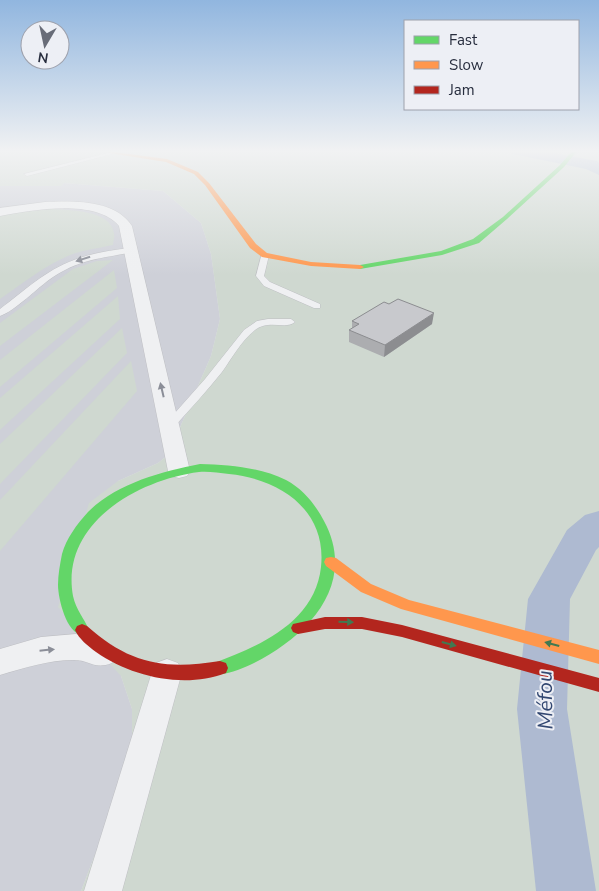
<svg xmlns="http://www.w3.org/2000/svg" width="599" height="891" font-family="'Nunito Sans',sans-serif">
  <rect width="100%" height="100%" fill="#e0e1e5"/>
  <polygon fill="#ced0d8" points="64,183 163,191 201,223 211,254 220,319 211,356 168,455 158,463 118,481 121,676 132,709 132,748 122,784 81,891 0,891 0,186 60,186"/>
  <g fill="#cfd8d0">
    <polygon points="0,151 599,151 599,891 81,891 122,784 132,748 132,709 121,676 58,607 89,503 118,481 158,463 168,455 211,356 220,319 211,254 201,223 163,191 64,183 61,186 0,186"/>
    <path d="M 51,209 C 69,210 111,210 114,233 C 115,237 113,242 113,245 C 99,248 83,250 70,255 C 44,266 23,283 0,299 L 0,214 Z"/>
    <polygon points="113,260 0,346 0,323 73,269 97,261"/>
    <polygon points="114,270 117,288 0,387 0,360"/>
    <polygon points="118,296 120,319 0,430 0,398"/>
    <polygon points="122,328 127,353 0,484 0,444"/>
    <polygon points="131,361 137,391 0,551 0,500"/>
  </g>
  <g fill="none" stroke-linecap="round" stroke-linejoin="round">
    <g fill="#aebad1" fill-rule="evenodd">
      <polygon points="511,151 542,151 597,161 599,163 599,175 586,169 513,154"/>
      <polygon points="599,511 599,547 596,550 570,599 567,709 596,891 536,891 517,709 528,599 567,530 585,515"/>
    </g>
    <g stroke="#bebfc3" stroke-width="1">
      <g id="lane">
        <polygon points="116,151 120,152 27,176 24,174"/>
        <path d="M 131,248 L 135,250 L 134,252 C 103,258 80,259 53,277 C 38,287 15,311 0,316 L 0,309 C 24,291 46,270 74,260 C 92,253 112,250 131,248 Z"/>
        <polygon points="262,253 269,255 264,276 270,282 320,304 320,308 314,308 264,286 256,276"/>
        <path d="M 268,319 L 291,319 L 295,322 C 286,330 269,319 255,330 C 241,341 232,358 222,372 C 207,391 190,409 174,427 L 166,427 L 165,425 L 166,423 L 205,379 L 244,330 L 257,321 Z"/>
      </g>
    </g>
    <g stroke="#bebfc3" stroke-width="1">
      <g id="street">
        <path d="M 45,202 C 72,201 115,199 132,226 L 190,471 L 187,476 L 179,478 L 171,476 L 168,471 L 119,226 C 96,198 31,210 0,216 L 0,208 Z"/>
        <path d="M 76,634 L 112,645 L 117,654 L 112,663 C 94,670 90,660 74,660 C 48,660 24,668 0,675 L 0,649 L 41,637 Z"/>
        <polygon points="167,659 178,663 182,672 122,891 84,891 152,672 156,663"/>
      </g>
    </g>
    <use href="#lane" fill="#eff0f2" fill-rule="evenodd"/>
    <use href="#street" fill="#eff0f2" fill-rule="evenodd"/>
    <g fill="#63d668" fill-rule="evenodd">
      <polygon points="572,151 577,151 564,167 507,219 479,243 442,255 360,269 356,267 360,265 441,251 473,239 503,217 560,165"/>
      <path d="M 200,464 C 229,465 259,467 286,480 C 303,489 315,504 324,521 C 358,584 308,636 254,663 C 243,668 225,677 214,673 L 212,668 L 214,663 C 260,646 315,622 321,567 C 327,510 280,479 229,474 C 219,473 208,471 199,472 C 137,480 60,524 73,596 C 76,610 84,618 89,630 L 87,634 C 68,641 58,599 58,585 C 58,575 60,564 62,554 C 66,539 77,524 88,512 C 117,483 161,472 200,464 Z"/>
    </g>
    <g fill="#ff974d" fill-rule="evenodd">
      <polygon points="107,151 167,159 198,172 209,183 256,244 267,253 311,262 360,265 364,267 360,269 311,266 262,257 250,248 205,185 194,174 166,162 109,153"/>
      <polygon points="331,557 336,558 371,584 409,600 599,650 599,664 401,609 361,592 326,566 324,562 326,558"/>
    </g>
    <g fill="#b3261e" fill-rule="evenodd">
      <polygon points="325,617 362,617 402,625 599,678 599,692 402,637 362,629 325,629 298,634 293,632 291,628 293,624"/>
      <path d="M 82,624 L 87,626 C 130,664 164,670 220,661 L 226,663 L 228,668 L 226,673 C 184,689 132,677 96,652 C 88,646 79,639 75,630 L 77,626 Z"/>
    </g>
  </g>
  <polygon fill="#acadb0" points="389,304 432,324 384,357 349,342 349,330 352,329 352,321"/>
  <polygon fill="#8c8d90" points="434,313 432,324 384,357 385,345"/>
  <polygon fill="#c8c9cd" stroke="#8c8d90" points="398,299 434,313 385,345 349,330 359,324 352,321 384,302 389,304"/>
  <defs><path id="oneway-solid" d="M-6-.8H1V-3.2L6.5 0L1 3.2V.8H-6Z" transform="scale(1.25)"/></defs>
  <g fill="#8b8e98">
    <use href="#oneway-solid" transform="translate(83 259) rotate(162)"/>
    <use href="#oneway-solid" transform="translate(162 390) rotate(-103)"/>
    <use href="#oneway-solid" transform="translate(47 650) rotate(-6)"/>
  </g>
  <g fill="#427951">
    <use href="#oneway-solid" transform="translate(346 622) rotate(1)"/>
    <use href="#oneway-solid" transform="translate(449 644) rotate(15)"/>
    <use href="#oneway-solid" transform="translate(552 644) rotate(-165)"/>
  </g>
  <linearGradient id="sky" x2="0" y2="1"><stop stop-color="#91b6df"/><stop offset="0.55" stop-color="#f1f2f3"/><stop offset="1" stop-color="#f1f2f3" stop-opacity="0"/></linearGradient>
  <rect width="599" height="275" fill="url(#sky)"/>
  <g text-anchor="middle" stroke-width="4" stroke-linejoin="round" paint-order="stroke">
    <g font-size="21" font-style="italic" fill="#324771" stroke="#edeff5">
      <text transform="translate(545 700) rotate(-91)" y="7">Méfou</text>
    </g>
  </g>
  <rect x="404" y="20" width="175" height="90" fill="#edeff5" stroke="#9ea1ac"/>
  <rect x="414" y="36" width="25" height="8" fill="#63d668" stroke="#9ea1ac"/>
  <text x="449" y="45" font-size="15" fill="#272d3e">Fast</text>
  <rect x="414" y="61" width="25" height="8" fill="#ff974d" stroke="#9ea1ac"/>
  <text x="449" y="70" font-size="15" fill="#272d3e">Slow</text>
  <rect x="414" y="86" width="25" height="8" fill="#b3261e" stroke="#9ea1ac"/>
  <text x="449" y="95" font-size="15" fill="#272d3e">Jam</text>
  <g transform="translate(45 45) rotate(189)"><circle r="24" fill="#edeff5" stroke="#9ea1ac"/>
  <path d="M0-4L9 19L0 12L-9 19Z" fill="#686c78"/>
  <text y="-8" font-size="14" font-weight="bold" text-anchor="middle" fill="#272d3e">N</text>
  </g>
</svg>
